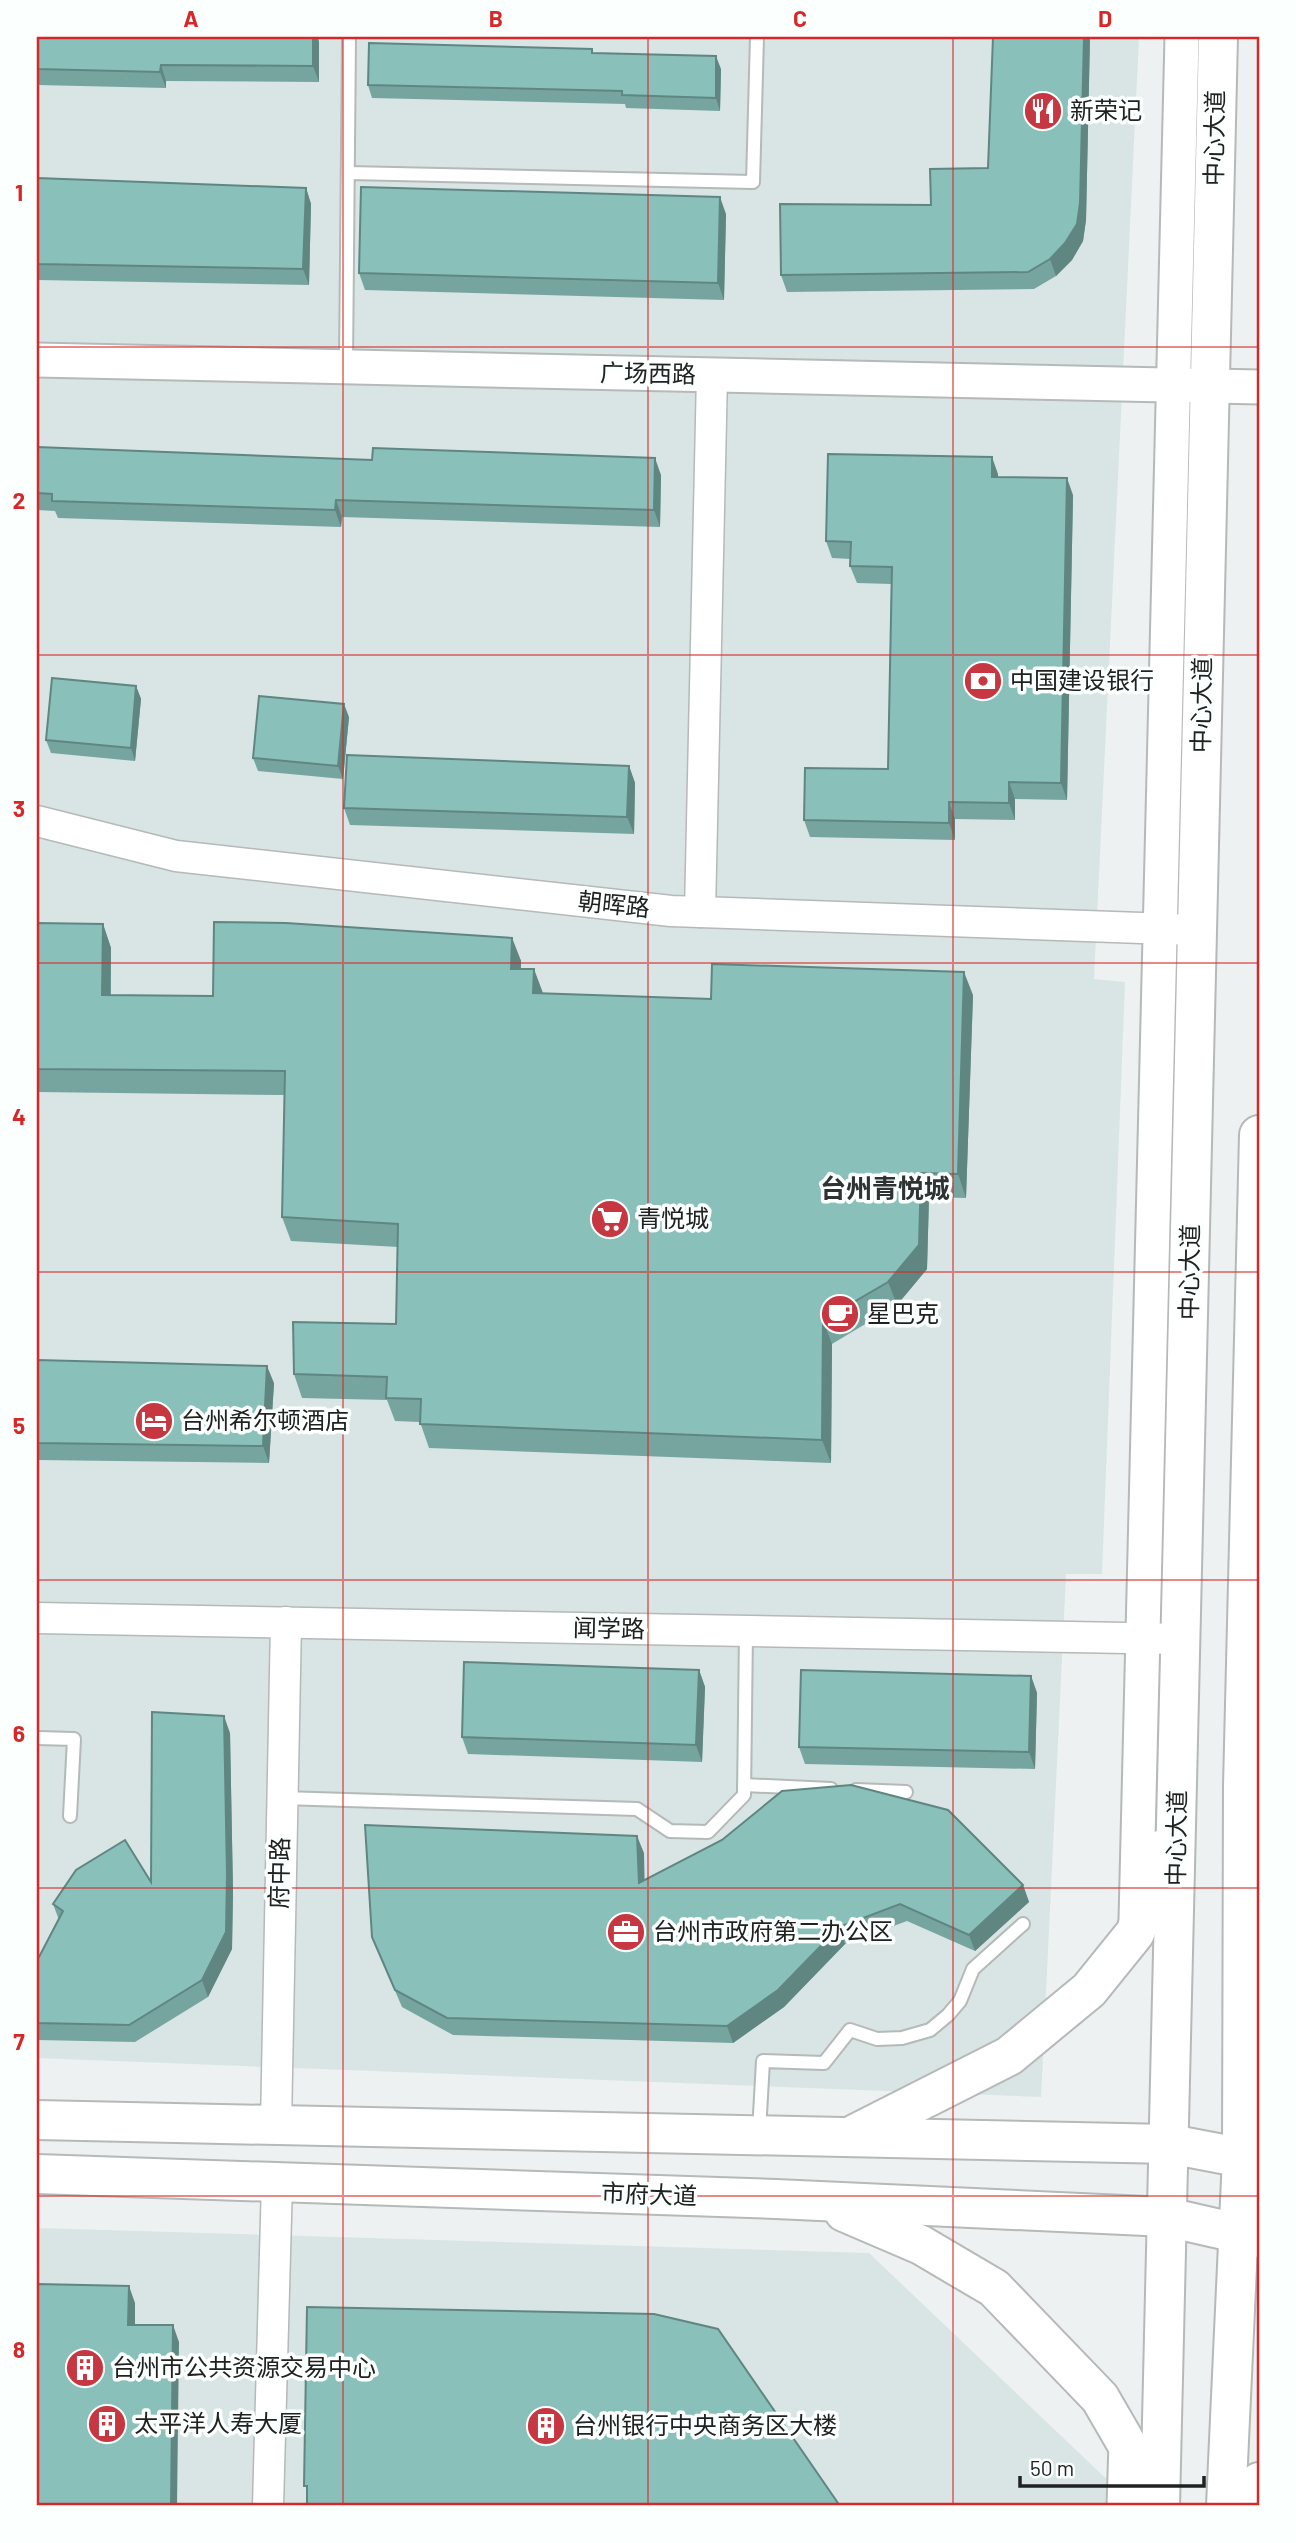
<svg xmlns="http://www.w3.org/2000/svg" width="1296" height="2543" font-family="Barlow,'Noto Sans SC',sans-serif">
  <rect width="100%" height="100%" fill="#edf1f1"/>
  <g fill="#d8e5e4">
    <polygon points="37,37 1139,37 1094,979 1125,982 1102,1574 1066,1574 1041,2097 37,2058"/>
    <polygon points="37,2228 869,2253 1117,2489 1117,2506 37,2506"/>
  </g>
  <g fill="none" stroke-linecap="round" stroke-linejoin="round">
    <g stroke="#b5b9b8" stroke-width="16">
      <g id="service">
        <polyline points="348,173 753,182 757,37"/>
        <polyline points="346,366 349,37"/>
        <polyline points="37,1738 74,1739 70,1816"/>
        <polyline points="744,1785 831,1789"/>
        <polyline points="856,1790 906,1792"/>
        <polyline points="282,1798 637,1809 670,1831 708,1832 744,1795 746,1632"/>
        <polyline points="759,2132 763,2061 824,2063 850,2030 877,2039 902,2038 930,2030 948,2015 960,2001 973,1969 1023,1924"/>
      </g>
    </g>
    <g stroke="#b5b9b8" stroke-width="33">
      <g id="tertiary">
        <polyline points="37,821 176,856 671,911 1197,930"/>
        <polyline points="700,912 712,375"/>
        <polyline points="37,1618 1181,1639"/>
        <polyline points="276,2124 286,1622"/>
        <polyline points="268,2506 277,2182"/>
      </g>
    </g>
    <g stroke="#b5b9b8" stroke-width="37">
      <g id="secondary">
        <polyline points="37,360 1259,387"/>
        <polyline points="1136,1920 1182,37"/>
        <polyline points="1124,2506 1126,2443"/>
      </g>
    </g>
    <g stroke="#b5b9b8" stroke-width="42">
      <g id="primary">
        <polyline points="37,2120 1170,2144 1259,2161"/>
        <polyline points="855,2134 1009,2056 1089,1990 1135,1933 1161,1866 1165,1848"/>
        <polyline points="37,2174 776,2199 1167,2217 1259,2238"/>
        <polyline points="844,2212 921,2245 994,2288 1100,2398 1140,2467 1153,2506"/>
        <polyline points="1160,2506 1218,37"/>
        <polyline points="1226,2506 1242,2157 1243,1786 1259,1135"/>
        <polyline points="1248,2506 1259,2482"/>
      </g>
    </g>
    <use href="#service" stroke="#fff" stroke-width="12"/>
    <use href="#tertiary" stroke="#fff" stroke-width="30"/>
    <use href="#secondary" stroke="#fff" stroke-width="33"/>
    <use href="#primary" stroke="#fff" stroke-width="38"/>
  </g>
  <g fill="#76a5a0">
    <polygon points="37,37 319,42 319,82 166,81 166,88 38,85 38,89 37,89"/>
    <polygon points="993,37 1090,37 1086,220 1083,241 1072,260 1056,276 1034,289 787,292 781,275 931,205 988,168"/>
    <polygon points="593,53 721,69 720,111 626,108 625,104 372,98 368,85"/>
    <polygon points="37,178 306,188 311,204 309,285 37,280"/>
    <polygon points="726,214 724,300 365,290 359,273"/>
    <polygon points="37,447 661,475 660,527 342,517 341,527 58,518 55,511 37,510"/>
    <polygon points="998,474 998,477 1073,495 1067,800 1015,799 1015,820 955,819 955,840 810,837 804,820 888,769 891,584 857,583 850,566 851,559 832,558 826,541"/>
    <polygon points="136,686 141,699 135,761 51,753 46,740"/>
    <polygon points="349,717 343,779 258,771 253,758"/>
    <polygon points="629,766 635,783 634,834 350,825 344,808"/>
    <polygon points="37,923 103,924 111,948 111,995 213,996 512,938 521,961 521,969 543,994 711,999 973,995 966,1198 929,1197 927,1269 897,1305 832,1344 831,1463 429,1448 420,1422 395,1421 387,1400 302,1398 294,1374 396,1324 398,1247 291,1241 282,1217 284,1095 37,1092"/>
    <polygon points="37,1360 274,1383 269,1463 37,1460"/>
    <polygon points="699,1670 705,1687 702,1762 468,1754 462,1737"/>
    <polygon points="1031,1676 1037,1693 1035,1769 805,1764 799,1747"/>
    <polygon points="230,1733 233,1891 232,1949 208,1997 135,2042 37,2040 37,1957 39,1957 59,1920 53,1904 151,1882"/>
    <polygon points="644,1853 644,1880 1023,1885 1029,1902 975,1951 907,1921 845,1944 784,2007 733,2043 453,2035 402,2007 372,1937"/>
  </g>
  <g fill="#608682">
    <polygon points="313,37 318,37 319,42 319,82 313,66"/>
    <polygon points="1084,37 1090,37 1086,220 1083,241 1072,260 1056,276 1050,259"/>
    <polygon points="716,56 721,69 720,111 716,98"/>
    <polygon points="161,65 166,81 166,88 160,72"/>
    <polygon points="306,188 311,204 309,285 303,269"/>
    <polygon points="720,197 726,214 724,300 718,283"/>
    <polygon points="992,457 998,474 998,494 992,477"/>
    <polygon points="655,458 661,475 660,527 654,510"/>
    <polygon points="1067,478 1073,495 1067,800 1061,783"/>
    <polygon points="336,500 342,517 341,527 335,510"/>
    <polygon points="136,686 141,699 135,761 131,748"/>
    <polygon points="344,704 349,717 343,779 338,766"/>
    <polygon points="629,766 635,783 634,834 627,817"/>
    <polygon points="1009,782 1015,799 1015,820 1009,803"/>
    <polygon points="949,802 955,819 955,840 949,823"/>
    <polygon points="103,924 111,948 110,1018 102,995"/>
    <polygon points="512,938 521,961 520,992 511,969"/>
    <polygon points="534,969 543,993 542,1017 533,993"/>
    <polygon points="964,972 973,995 966,1198 958,1174"/>
    <polygon points="921,1173 929,1197 927,1269 897,1305 888,1282"/>
    <polygon points="823,1320 832,1344 831,1463 822,1440"/>
    <polygon points="267,1366 274,1383 269,1463 263,1446"/>
    <polygon points="699,1670 705,1687 702,1762 696,1745"/>
    <polygon points="1031,1676 1037,1693 1035,1769 1029,1752"/>
    <polygon points="224,1716 230,1733 233,1891 232,1949 208,1997 202,1980"/>
    <polygon points="637,1836 644,1853 645,1900 639,1883"/>
    <polygon points="1023,1885 1029,1902 975,1951 969,1935"/>
    <polygon points="839,1927 845,1944 784,2007 733,2043 727,2026"/>
    <polygon points="129,2286 135,2303 135,2341 128,2325"/>
    <polygon points="173,2325 179,2342 177,2506 171,2506"/>
  </g>
  <g fill="#89c0ba" stroke="#608682" stroke-width="2">
    <polygon points="37,37 313,37 313,66 161,65 160,72 37,69"/>
    <polygon points="993,37 1084,37 1080,203 1077,224 1065,243 1050,259 1028,272 781,275 780,204 931,205 930,169 988,168"/>
    <polygon points="369,43 592,49 592,53 716,56 716,98 622,95 622,91 368,85"/>
    <polygon points="37,178 306,188 303,269 37,264"/>
    <polygon points="361,187 720,197 718,283 359,273"/>
    <polygon points="37,447 372,460 373,448 655,458 654,510 336,500 335,510 52,501 52,494 37,493"/>
    <polygon points="828,454 992,457 992,477 1067,478 1061,783 1009,782 1009,803 949,802 949,823 804,820 805,768 888,769 892,567 850,566 851,542 826,541"/>
    <polygon points="52,678 136,686 131,748 46,740"/>
    <polygon points="259,696 344,704 338,766 253,758"/>
    <polygon points="347,755 629,766 627,817 344,808"/>
    <polygon points="214,922 286,923 512,938 511,969 534,969 533,993 711,999 712,964 964,972 958,1174 921,1173 919,1245 888,1282 823,1320 822,1440 420,1424 421,1399 386,1398 387,1377 294,1374 293,1322 396,1324 398,1224 282,1217 285,1071 37,1069 37,923 103,924 102,995 213,996"/>
    <polygon points="37,1360 267,1366 263,1446 37,1443"/>
    <polygon points="464,1662 699,1670 696,1745 462,1737"/>
    <polygon points="801,1670 1031,1676 1029,1752 799,1747"/>
    <polygon points="152,1712 224,1716 227,1874 226,1932 202,1980 129,2025 37,2023 37,1957 39,1957 63,1911 53,1904 76,1870 125,1840 151,1882"/>
    <polygon points="851,1785 948,1810 1023,1885 969,1935 900,1904 839,1927 778,1990 727,2026 447,2018 395,1990 372,1937 365,1825 637,1836 639,1883 722,1840 782,1791"/>
    <polygon points="37,2284 129,2286 128,2325 173,2325 171,2506 37,2506"/>
    <polygon points="307,2307 654,2314 718,2329 840,2506 307,2506 307,2486 304,2486"/>
  </g>
  <path fill="none" stroke="#d62828" stroke-width="2" stroke-opacity="0.55" d="M 343,37 L 343,2506M 648,37 L 648,2506M 953,37 L 953,2506M 37,347 L 1259,347M 37,655 L 1259,655M 37,963 L 1259,963M 37,1272 L 1259,1272M 37,1580 L 1259,1580M 37,1888 L 1259,1888M 37,2196 L 1259,2196"/>
  <defs>
    <g id="restaurant-disc" transform="scale(2.0125)"><circle r="9.5" fill="#c73741" stroke="#fbfffe"/><path d="M-5-6h1v4h1v-4h1v4h1v-4h1v5L-1.5 .5V6h-2V.5L-5-1ZM5-6V6H3V1.5H1.5Q1.5-4 5-6Z" fill="#fff"/></g>
    <g id="bank-disc" transform="scale(2.0125)"><circle r="9.5" fill="#c73741" stroke="#fbfffe"/><path d="M-6-4H6V4H-6ZM0-2.3a2.3 2.3 0 1 0 0 4.6a2.3 2.3 0 1 0 0-4.6Z" fill="#fff"/></g>
    <g id="supermarket-disc" transform="scale(2.0125)"><circle r="9.5" fill="#c73741" stroke="#fbfffe"/><path d="M-6-5.5h2.5l.6 2H6L4.5 2H-2.5L-4.4-4H-6ZM-1.5 3.2a1.3 1.3 0 1 0 .1 0ZM3 3.2a1.3 1.3 0 1 0 .1 0Z" fill="#fff"/></g>
    <g id="cafe-disc" transform="scale(2.0125)"><circle r="9.5" fill="#c73741" stroke="#fbfffe"/><path d="M-5.5-4.5H6V0H3Q3 3.5 0 3.5H-2.5Q-5.5 3.5-5.5 0ZM3-3.2v2h1.7v-2ZM-6 4.5H4V6H-6Z" fill="#fff"/></g>
    <g id="hotel-disc" transform="scale(2.0125)"><circle r="9.5" fill="#c73741" stroke="#fbfffe"/><path d="M-6-4.5h1.5V1H6V5H4.5V3h-9V5H-6ZM-4 0a1.8 1.8 0 1 1 3.6 0ZM.5 0V-2.5h3Q6-2.5 6 0Z" fill="#fff"/></g>
    <g id="office-disc" transform="scale(2.0125)"><circle r="9.5" fill="#c73741" stroke="#fbfffe"/><path d="M-6-3h4V-5.5h4V-3h4V5H-6ZM-1-4.5V-3h2v-1.5ZM-6 0V1H6V0Z" fill="#fff"/></g>
    <g id="building-disc" transform="scale(2.0125)"><circle r="9.5" fill="#c73741" stroke="#fbfffe"/><path d="M-4-6H4V6H1V3H-1V6H-4ZM-2.5-4.3h1.7v1.8h-1.7ZM.8-4.3h1.7v1.8H.8ZM-2.5-1h1.7V.8h-1.7ZM.8-1h1.7V.8H.8Z" fill="#fff"/></g>
  </defs>
  <g fill-rule="evenodd">
    <use href="#restaurant-disc" x="1043" y="111"/>
    <use href="#bank-disc" x="983" y="681"/>
    <use href="#supermarket-disc" x="610" y="1219"/>
    <use href="#cafe-disc" x="840" y="1314"/>
    <use href="#hotel-disc" x="154" y="1421"/>
    <use href="#office-disc" x="626" y="1932"/>
    <use href="#building-disc" x="85" y="2368"/>
    <use href="#building-disc" x="107" y="2424"/>
    <use href="#building-disc" x="546" y="2426"/>
  </g>
  <g text-anchor="middle" stroke-width="7" stroke-linejoin="round" paint-order="stroke">
    <g font-size="24" fill="#202121" stroke="#fbfffe" text-anchor="start">
      <text x="1070" y="119">新荣记</text>
      <text x="1010" y="689">中国建设银行</text>
      <text x="637" y="1227">青悦城</text>
      <text x="867" y="1322">星巴克</text>
      <text x="181" y="1429">台州希尔顿酒店</text>
      <text x="653" y="1940">台州市政府第二办公区</text>
      <text x="112" y="2376">台州市公共资源交易中心</text>
      <text x="134" y="2432">太平洋人寿大厦</text>
      <text x="573" y="2434">台州银行中央商务区大楼</text>
    </g>
    <g font-size="24" fill="#202121" stroke="#fbfffe">
      <text transform="translate(1215 138) rotate(-89)" y="8">中心大道</text>
      <text transform="translate(648 374) rotate(1)" y="8">广场西路</text>
      <text transform="translate(1202 705) rotate(-89)" y="8">中心大道</text>
      <text transform="translate(614 905) rotate(6)" y="8">朝晖路</text>
      <text transform="translate(1190 1272) rotate(-89)" y="8">中心大道</text>
      <text transform="translate(609 1629) rotate(1)" y="8">闻学路</text>
      <text transform="translate(1177 1838) rotate(-89)" y="8">中心大道</text>
      <text transform="translate(280 1873) rotate(-89)" y="8">府中路</text>
      <text transform="translate(649 2195) rotate(2)" y="8">市府大道</text>
    </g>
    <g font-size="26" font-weight="bold" fill="#2f3232" stroke="#fbfffe">
      <text x="885" y="1198">台州青悦城</text>
    </g>
  </g>
  <rect width="1296" height="2543" fill="none" stroke="#fbfffe" stroke-width="77"/>
  <path d="M1020 2476v10h184v-10" fill="none" stroke="#202121" stroke-width="3.5"/>
  <text x="1030" y="2476" font-size="21" fill="#202121" stroke="#fbfffe" stroke-width="5" paint-order="stroke">50 m</text>
  <rect x="38" y="38" width="1220" height="2466" fill="none" stroke="#d62828" stroke-width="2.5"/>
  <g font-size="23" text-anchor="middle" font-weight="bold" fill="#d62828">
    <text x="191" y="27">A</text>
    <text x="496" y="27">B</text>
    <text x="800" y="27">C</text>
    <text x="1105" y="27">D</text>
    <text x="19" y="201">1</text>
    <text x="19" y="509">2</text>
    <text x="19" y="817">3</text>
    <text x="19" y="1125">4</text>
    <text x="19" y="1434">5</text>
    <text x="19" y="1742">6</text>
    <text x="19" y="2050">7</text>
    <text x="19" y="2358">8</text>
  </g>
</svg>
